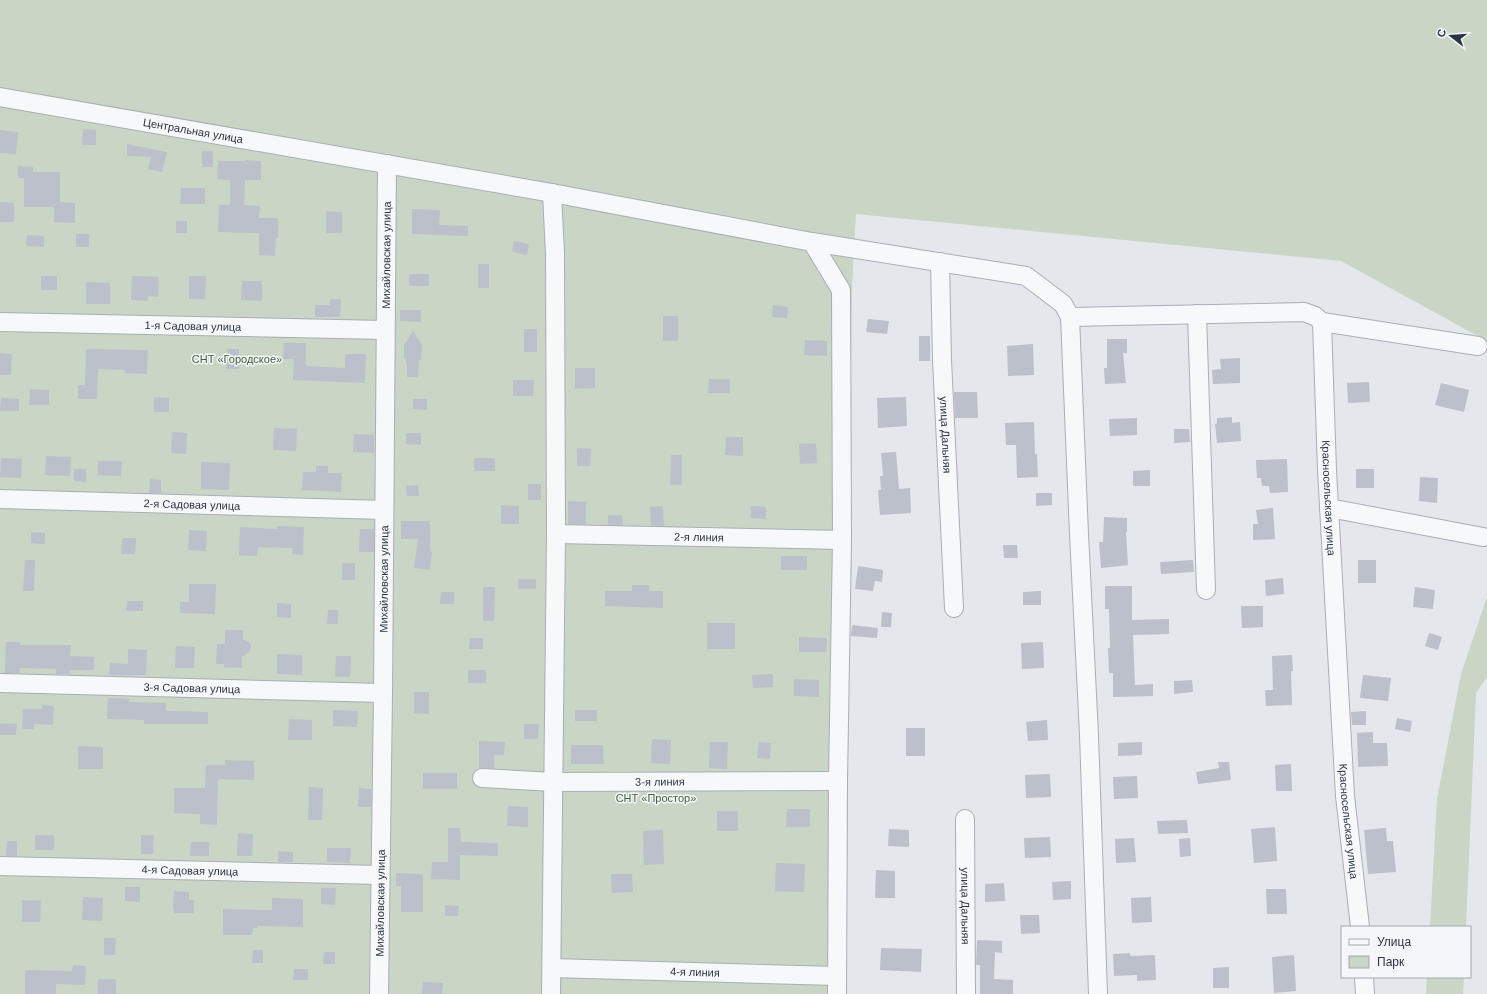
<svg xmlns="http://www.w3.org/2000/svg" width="1487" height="994" font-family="Helvetica,sans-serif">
  <rect width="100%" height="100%" fill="#e4e7ec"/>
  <g fill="#c9d6c5">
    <polygon points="0,0 1487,0 1487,341 1341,261 856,214 852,287 846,994 0,994"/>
    <polygon points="1487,597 1487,677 1476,693 1466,927 1430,927 1437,799 1461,674"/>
    <polygon points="1427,977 1464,977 1463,994 1426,994"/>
  </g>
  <g fill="#bbc0ca">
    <polygon points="83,129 96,130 96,145 82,145"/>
    <polygon points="0,130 18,132 16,154 0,153"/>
    <polygon points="127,144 167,152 162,172 148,169 151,157 127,156"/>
    <rect x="202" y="151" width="11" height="16"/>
    <polygon points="246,160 261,161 261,180 245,180 244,205 260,206 259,218 278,218 278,238 276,238 275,256 259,255 259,233 218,232 219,205 230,205 230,180 217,179 218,161 246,161"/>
    <polygon points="18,166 33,167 33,172 60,172 60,202 75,203 75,223 54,222 54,207 24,207 24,178 18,178"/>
    <polygon points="181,188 205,188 205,204 180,204"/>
    <polygon points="0,202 14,203 14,222 0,222"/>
    <polygon points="412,209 440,210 439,225 468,226 468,236 412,234"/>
    <polygon points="326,211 342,212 342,233 326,233"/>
    <rect x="176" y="221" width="11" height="12"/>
    <rect x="76" y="234" width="13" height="13"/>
    <polygon points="27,235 44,236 44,247 26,246"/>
    <polygon points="514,241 529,244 527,255 512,252"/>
    <rect x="478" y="264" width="11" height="24"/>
    <rect x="409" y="274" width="20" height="12"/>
    <rect x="41" y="276" width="16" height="14"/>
    <polygon points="132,276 159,277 158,297 148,296 148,301 131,300"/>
    <polygon points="189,276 206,276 205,299 189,299"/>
    <polygon points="242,281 262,281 262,301 241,300"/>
    <polygon points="86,282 110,283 110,304 86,304"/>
    <polygon points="330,299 341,299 340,317 315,317 315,305 330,305"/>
    <polygon points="773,305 788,307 787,318 772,317"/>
    <polygon points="400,310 421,310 421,322 400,321"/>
    <rect x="663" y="316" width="15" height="25"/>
    <polygon points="868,319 889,321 887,334 866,332"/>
    <rect x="524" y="329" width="13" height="23"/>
    <polygon points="413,331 422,345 421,360 419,360 418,377 407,377 407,364 406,364 406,359 404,359 404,345"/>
    <rect x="919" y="336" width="11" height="25"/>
    <polygon points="1107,339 1127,339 1127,353 1123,353 1126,383 1105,384 1104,368 1107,368"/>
    <polygon points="805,340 827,341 827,356 804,355"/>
    <polygon points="284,343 306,343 306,366 345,368 345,354 366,354 365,383 293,380 294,359 283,359"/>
    <polygon points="1033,344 1034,375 1008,376 1007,346"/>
    <polygon points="86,349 148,350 147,374 125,373 125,370 98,369 97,399 78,399 78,385 85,385"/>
    <polygon points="227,349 239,349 239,369 226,369"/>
    <polygon points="0,353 12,354 11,375 0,375"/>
    <polygon points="1240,358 1240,383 1213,384 1212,370 1221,369 1220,359"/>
    <polygon points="575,368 595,368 595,388 575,389"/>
    <polygon points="709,379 730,379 730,393 708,393"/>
    <polygon points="513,380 534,380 533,396 513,396"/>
    <polygon points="1369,382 1370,402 1348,403 1347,383"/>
    <polygon points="1441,383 1469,390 1464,412 1435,405"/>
    <polygon points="30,389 49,390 49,405 29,405"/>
    <polygon points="954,392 977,392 978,418 955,418"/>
    <polygon points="154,397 169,398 169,412 154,412"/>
    <polygon points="906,397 907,426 878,428 877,398"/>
    <polygon points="1,398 19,399 19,411 0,411"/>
    <polygon points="413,399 427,399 427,410 413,409"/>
    <polygon points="1232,417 1232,423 1240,422 1241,441 1217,443 1215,424 1217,423 1217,418"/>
    <polygon points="1137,418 1137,435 1110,436 1109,419"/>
    <polygon points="1034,422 1035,454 1037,454 1038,477 1017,478 1016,445 1006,445 1005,423"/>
    <polygon points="274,428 297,429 296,451 273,450"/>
    <polygon points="1174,429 1189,429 1190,442 1174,443"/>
    <polygon points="172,432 187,433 186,454 171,453"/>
    <polygon points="406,433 421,433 421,445 406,444"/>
    <polygon points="354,434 374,435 374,453 353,452"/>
    <polygon points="726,437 743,437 743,456 725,455"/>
    <polygon points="816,443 817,463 800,464 799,444"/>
    <polygon points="577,448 591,449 590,466 577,466"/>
    <polygon points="896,452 899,489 910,488 911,513 880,515 878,490 881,490 880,476 883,476 881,453"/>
    <polygon points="671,455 682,455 682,485 670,485"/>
    <polygon points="46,456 71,457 70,476 45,475"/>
    <polygon points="1,458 22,459 21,478 0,477"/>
    <rect x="474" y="458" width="21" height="13"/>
    <polygon points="1287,459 1288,492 1270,493 1269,486 1262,486 1261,478 1257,478 1256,460"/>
    <polygon points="98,461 122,461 121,476 98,475"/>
    <polygon points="201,462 230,463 229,490 201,489"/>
    <polygon points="316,466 328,466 328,473 342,473 341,492 302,490 303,472 316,472"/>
    <polygon points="74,469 86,469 86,482 74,481"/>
    <rect x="1356" y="469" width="18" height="19"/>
    <polygon points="1150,470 1150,486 1133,486 1133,471"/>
    <polygon points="1420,477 1438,478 1437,503 1419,501"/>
    <polygon points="150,479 161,480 161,493 149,493"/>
    <rect x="528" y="484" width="13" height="16"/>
    <polygon points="418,485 419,496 407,496 406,486"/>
    <polygon points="1036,493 1052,493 1052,505 1036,506"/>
    <polygon points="568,501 586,502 586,524 568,524"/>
    <polygon points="501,505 519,506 519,524 501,524"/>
    <polygon points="663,506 664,526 651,525 650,507"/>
    <polygon points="751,506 766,507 766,519 751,518"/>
    <polygon points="1273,508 1275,539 1253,540 1253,524 1258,524 1256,510"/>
    <polygon points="608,515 622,515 623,525 608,525"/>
    <polygon points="1104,517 1127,518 1127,532 1126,532 1128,565 1101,568 1099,542 1103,542"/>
    <polygon points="401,521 430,521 430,551 432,552 430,570 414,568 418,539 401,539"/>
    <polygon points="277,526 304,527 303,555 292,554 293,548 258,547 257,556 239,555 240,527 277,529"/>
    <polygon points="360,529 374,529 374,552 359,552"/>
    <polygon points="189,530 207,531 206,551 188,550"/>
    <polygon points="31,532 45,533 45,544 31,543"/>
    <polygon points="122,538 136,538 135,554 121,554"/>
    <polygon points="1003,545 1017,545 1018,558 1004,558"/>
    <rect x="781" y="556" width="26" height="14"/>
    <polygon points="25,560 35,560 34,591 23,591"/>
    <polygon points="1193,560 1194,572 1161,574 1160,562"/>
    <rect x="1358" y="560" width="18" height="23"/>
    <rect x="342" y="563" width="13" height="17"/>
    <polygon points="858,566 883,570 882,582 875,581 873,591 855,589"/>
    <polygon points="1283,578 1284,594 1266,596 1265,580"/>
    <rect x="518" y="579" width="18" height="10"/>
    <polygon points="189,584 216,584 215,614 180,613 180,602 189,602"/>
    <polygon points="632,585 649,585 649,591 663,591 663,608 605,606 605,591 632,591"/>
    <polygon points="1105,586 1132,586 1132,620 1169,619 1169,634 1133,635 1135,685 1153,684 1153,696 1113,697 1113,673 1109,673 1108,648 1110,648 1109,609 1105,609"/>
    <polygon points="483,587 495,587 494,621 483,621"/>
    <polygon points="1415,587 1435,590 1433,609 1413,607"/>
    <polygon points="1041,591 1041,605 1023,605 1023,592"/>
    <polygon points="441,592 454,592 454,604 440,604"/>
    <polygon points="127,601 143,601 143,611 126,611"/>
    <polygon points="277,603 291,604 291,618 277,617"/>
    <polygon points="1241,606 1263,606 1263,627 1242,628"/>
    <polygon points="328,610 338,610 338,624 327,624"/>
    <polygon points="882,612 892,613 891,627 881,627"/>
    <rect x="707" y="623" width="28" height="26"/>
    <polygon points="852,625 878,628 877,638 851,636"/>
    <polygon points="225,630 243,630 243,639 250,643 251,647 250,651 242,657 242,668 224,667 224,664 216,664 217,644 225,644"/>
    <polygon points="1429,633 1442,637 1438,650 1425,646"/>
    <polygon points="799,637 827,638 826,652 799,652"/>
    <polygon points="470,638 483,638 483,649 469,649"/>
    <polygon points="6,642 20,642 20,645 71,645 70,656 94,657 94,670 70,670 70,674 56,674 56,669 20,668 19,673 5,673"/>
    <polygon points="1043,642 1044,668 1022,669 1021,643"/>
    <polygon points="176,646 195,647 194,668 175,668"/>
    <polygon points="128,649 147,650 146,675 109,675 110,663 128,664"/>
    <polygon points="277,654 302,655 302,675 277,674"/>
    <polygon points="1292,655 1293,671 1291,671 1292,705 1266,706 1265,690 1273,690 1272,656"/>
    <polygon points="336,656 351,656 350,677 335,677"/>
    <rect x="468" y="670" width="18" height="13"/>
    <polygon points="773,674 773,687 753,688 752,675"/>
    <polygon points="1363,675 1391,678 1388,701 1360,698"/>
    <polygon points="794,679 819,680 819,697 794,696"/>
    <polygon points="1192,680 1193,692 1174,694 1174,681"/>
    <polygon points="414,692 429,692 429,714 414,713"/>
    <polygon points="108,698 129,699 129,702 166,703 166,711 208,712 208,724 144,724 144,720 107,719"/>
    <polygon points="42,705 54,706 53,725 34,724 34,729 22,729 23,709 42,709"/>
    <polygon points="333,710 358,711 357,727 333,726"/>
    <rect x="575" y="710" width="22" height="11"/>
    <polygon points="1366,711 1366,725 1352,725 1351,712"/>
    <polygon points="1397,718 1412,721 1410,732 1395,729"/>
    <polygon points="289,719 312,720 312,740 288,740"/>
    <polygon points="1047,720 1048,740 1028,741 1026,722"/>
    <polygon points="0,723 17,724 16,735 0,735"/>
    <polygon points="524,724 539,724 538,739 524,739"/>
    <rect x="906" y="728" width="19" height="28"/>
    <polygon points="1373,732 1373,743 1387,743 1388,766 1358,767 1357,733"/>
    <polygon points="652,739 671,740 670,764 651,763"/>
    <polygon points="479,741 505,742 504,755 494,755 494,768 479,768"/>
    <polygon points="710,742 728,742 727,769 709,768"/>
    <polygon points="759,742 771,743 770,759 757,758"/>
    <polygon points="1142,742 1142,755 1118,756 1118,743"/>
    <polygon points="571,745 603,745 604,764 571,764"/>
    <polygon points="78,746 103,747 103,769 78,769"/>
    <polygon points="225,760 254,761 254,780 221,779 218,780 217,825 200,824 200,814 174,813 174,788 205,788 206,765 225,765"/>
    <polygon points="1218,762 1229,762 1231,780 1198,784 1196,772 1219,768"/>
    <polygon points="1291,764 1292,791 1276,791 1275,765"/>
    <rect x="423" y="773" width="34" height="16"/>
    <polygon points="1050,774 1051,797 1026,798 1025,775"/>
    <polygon points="1137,776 1138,798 1114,799 1113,777"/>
    <polygon points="309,787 323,788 322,820 308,820"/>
    <polygon points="359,788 371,789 371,807 358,807"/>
    <polygon points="508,806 528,807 528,827 507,826"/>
    <polygon points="787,809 810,809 810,827 786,827"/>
    <rect x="717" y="811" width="21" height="20"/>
    <polygon points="1187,820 1188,833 1158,834 1157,821"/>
    <polygon points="1275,827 1277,861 1254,863 1251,829"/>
    <polygon points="448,828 460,828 461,842 498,843 498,856 460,855 460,880 431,879 432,862 448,862"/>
    <polygon points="1386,828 1387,841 1393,841 1396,872 1368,874 1364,830"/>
    <polygon points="889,829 909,830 909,847 888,846"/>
    <polygon points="663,830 664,864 644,865 643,831"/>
    <polygon points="238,833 253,834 252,856 237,856"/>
    <rect x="35" y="835" width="19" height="15"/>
    <polygon points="141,835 154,835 153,854 141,854"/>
    <polygon points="1050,837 1051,857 1025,858 1024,838"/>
    <polygon points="1134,838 1136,862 1116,863 1115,839"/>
    <polygon points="1190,838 1191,856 1180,857 1179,839"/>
    <polygon points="7,841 17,841 17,856 6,856"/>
    <polygon points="191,842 209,842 209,856 190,856"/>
    <polygon points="327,848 351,848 350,863 327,862"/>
    <polygon points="278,851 293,852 293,862 278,862"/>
    <polygon points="776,863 805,864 804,892 775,891"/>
    <polygon points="876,870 895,871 895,898 875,898"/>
    <polygon points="396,873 423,874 423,912 401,912 401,886 396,886"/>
    <polygon points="611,874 632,874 633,892 612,893"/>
    <polygon points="1071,881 1071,899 1053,900 1052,882"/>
    <polygon points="1004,883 1005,901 985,902 985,884"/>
    <polygon points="125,887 140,887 140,902 125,901"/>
    <polygon points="321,888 336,888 335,905 321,904"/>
    <polygon points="1266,889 1286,889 1287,914 1267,914"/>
    <polygon points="174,891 189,892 189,900 194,900 194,913 174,913 174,909 173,909"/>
    <polygon points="83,897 103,898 102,921 82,920"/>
    <polygon points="1151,897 1152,922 1132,923 1131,898"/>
    <polygon points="272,898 303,899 303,927 257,926 257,928 253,928 252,935 223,935 223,909 272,910"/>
    <polygon points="22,900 41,901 40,922 22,922"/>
    <polygon points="445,905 459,906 458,916 445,916"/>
    <polygon points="1020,915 1039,915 1040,933 1021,934"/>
    <polygon points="104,938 116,938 115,955 104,955"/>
    <polygon points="977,940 1002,941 1002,953 995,952 994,979 1013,980 1013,994 980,994 980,965 976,965"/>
    <polygon points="881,948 922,949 921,972 880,970"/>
    <polygon points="253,950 263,950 263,963 252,963"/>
    <polygon points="324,952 335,952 335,964 323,964"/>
    <polygon points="1130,953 1130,956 1155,955 1156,980 1137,981 1137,975 1114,976 1113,954"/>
    <polygon points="1294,955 1296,991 1274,993 1272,957"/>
    <polygon points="73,965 86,966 85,985 56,984 56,994 25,994 25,970 72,971"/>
    <polygon points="1229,967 1229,988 1213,988 1213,968"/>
    <polygon points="294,969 308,969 308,980 293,980"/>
    <rect x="98" y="979" width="18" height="15"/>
    <polygon points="423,982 443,983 442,994 422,994"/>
  </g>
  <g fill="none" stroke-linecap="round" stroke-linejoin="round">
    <g stroke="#a9aeb7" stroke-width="20">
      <g id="minor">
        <path id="s1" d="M 0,97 L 552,193 L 812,242 L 1026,276 L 1063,304 L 1070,317 L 1079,534 L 1089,735 L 1098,994"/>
        <polyline points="812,242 841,290 842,540 838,781 837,994"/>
        <path id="s2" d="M 940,262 L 942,360 L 954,608"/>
        <polyline points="1197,314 1206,590"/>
        <path id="s3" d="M 1070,317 L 1304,312 L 1315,316 L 1322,322 L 1327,470 L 1345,796 L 1360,927"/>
        <path id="s4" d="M 0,322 L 385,330"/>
        <polyline points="1322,322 1478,346"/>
        <path id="s5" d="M 0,499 L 384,510"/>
        <polyline points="1329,508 1483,537"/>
        <path id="s6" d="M 556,534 L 842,540"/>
        <path id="s7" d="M 0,683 L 383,693"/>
        <path id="s8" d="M 482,778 L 554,782 L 838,781"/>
        <path id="s9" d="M 965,819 L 966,994"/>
        <path id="s10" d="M 0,866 L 380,875"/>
        <path id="s11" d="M 552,968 L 837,976"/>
        <polyline points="1364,977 1365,994"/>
        <path id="s12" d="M 379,994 L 383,693 L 387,164"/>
        <polyline points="551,994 556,534 555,254 552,193"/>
      </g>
    </g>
    <use href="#minor" stroke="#f7f8fa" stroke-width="18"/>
  </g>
  <g text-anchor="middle" stroke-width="3" stroke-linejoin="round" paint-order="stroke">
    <g font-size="11" fill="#2b3445" stroke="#f4f6f9">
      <text dy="4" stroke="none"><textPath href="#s1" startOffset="196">Центральная улица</textPath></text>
      <text dy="4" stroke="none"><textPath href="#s12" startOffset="739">Михайловская улица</textPath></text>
      <text dy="4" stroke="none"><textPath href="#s4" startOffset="193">1-я Садовая улица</textPath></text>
      <text dy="4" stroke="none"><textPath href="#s2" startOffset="173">улица Дальняя</textPath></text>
      <text dy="4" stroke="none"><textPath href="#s3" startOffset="431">Красносельская улица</textPath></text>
      <text dy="4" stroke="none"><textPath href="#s5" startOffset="192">2-я Садовая улица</textPath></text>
      <text dy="4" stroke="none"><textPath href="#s6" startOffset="143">2-я линия</textPath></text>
      <text dy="4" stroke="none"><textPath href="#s12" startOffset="415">Михайловская улица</textPath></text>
      <text dy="4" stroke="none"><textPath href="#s7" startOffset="192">3-я Садовая улица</textPath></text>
      <text dy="4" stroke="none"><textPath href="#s8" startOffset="178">3-я линия</textPath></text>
      <text dy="4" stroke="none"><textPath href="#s3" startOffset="755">Красносельская улица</textPath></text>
      <text dy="4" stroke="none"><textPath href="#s10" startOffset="190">4-я Садовая улица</textPath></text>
      <text dy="4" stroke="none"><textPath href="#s12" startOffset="91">Михайловская улица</textPath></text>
      <text dy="4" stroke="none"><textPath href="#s9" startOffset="87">улица Дальняя</textPath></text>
      <text dy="4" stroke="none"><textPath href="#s11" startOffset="143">4-я линия</textPath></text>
    </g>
    <g font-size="11" fill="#3f6138" stroke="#f4f6f9">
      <text x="237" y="363">СНТ «Городское»</text>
      <text x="656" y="802">СНТ «Простор»</text>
    </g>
  </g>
  <rect x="1341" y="926" width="130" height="52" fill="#f4f6f9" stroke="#a4a8b1"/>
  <rect x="1349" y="939" width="20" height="6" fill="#f7f8fa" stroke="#a4a8b1"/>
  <text x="1377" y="946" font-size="12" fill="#2b3445">Улица</text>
  <rect x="1349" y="956" width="20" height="12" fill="#c9d6c5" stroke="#a4a8b1"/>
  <text x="1377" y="966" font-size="12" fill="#2b3445">Парк</text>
  <g transform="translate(1451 36) rotate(287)" stroke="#f4f6f9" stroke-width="3" paint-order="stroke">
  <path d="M0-3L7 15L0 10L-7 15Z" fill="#2b3445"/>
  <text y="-6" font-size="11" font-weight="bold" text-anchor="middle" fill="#2b3445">С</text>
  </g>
</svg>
